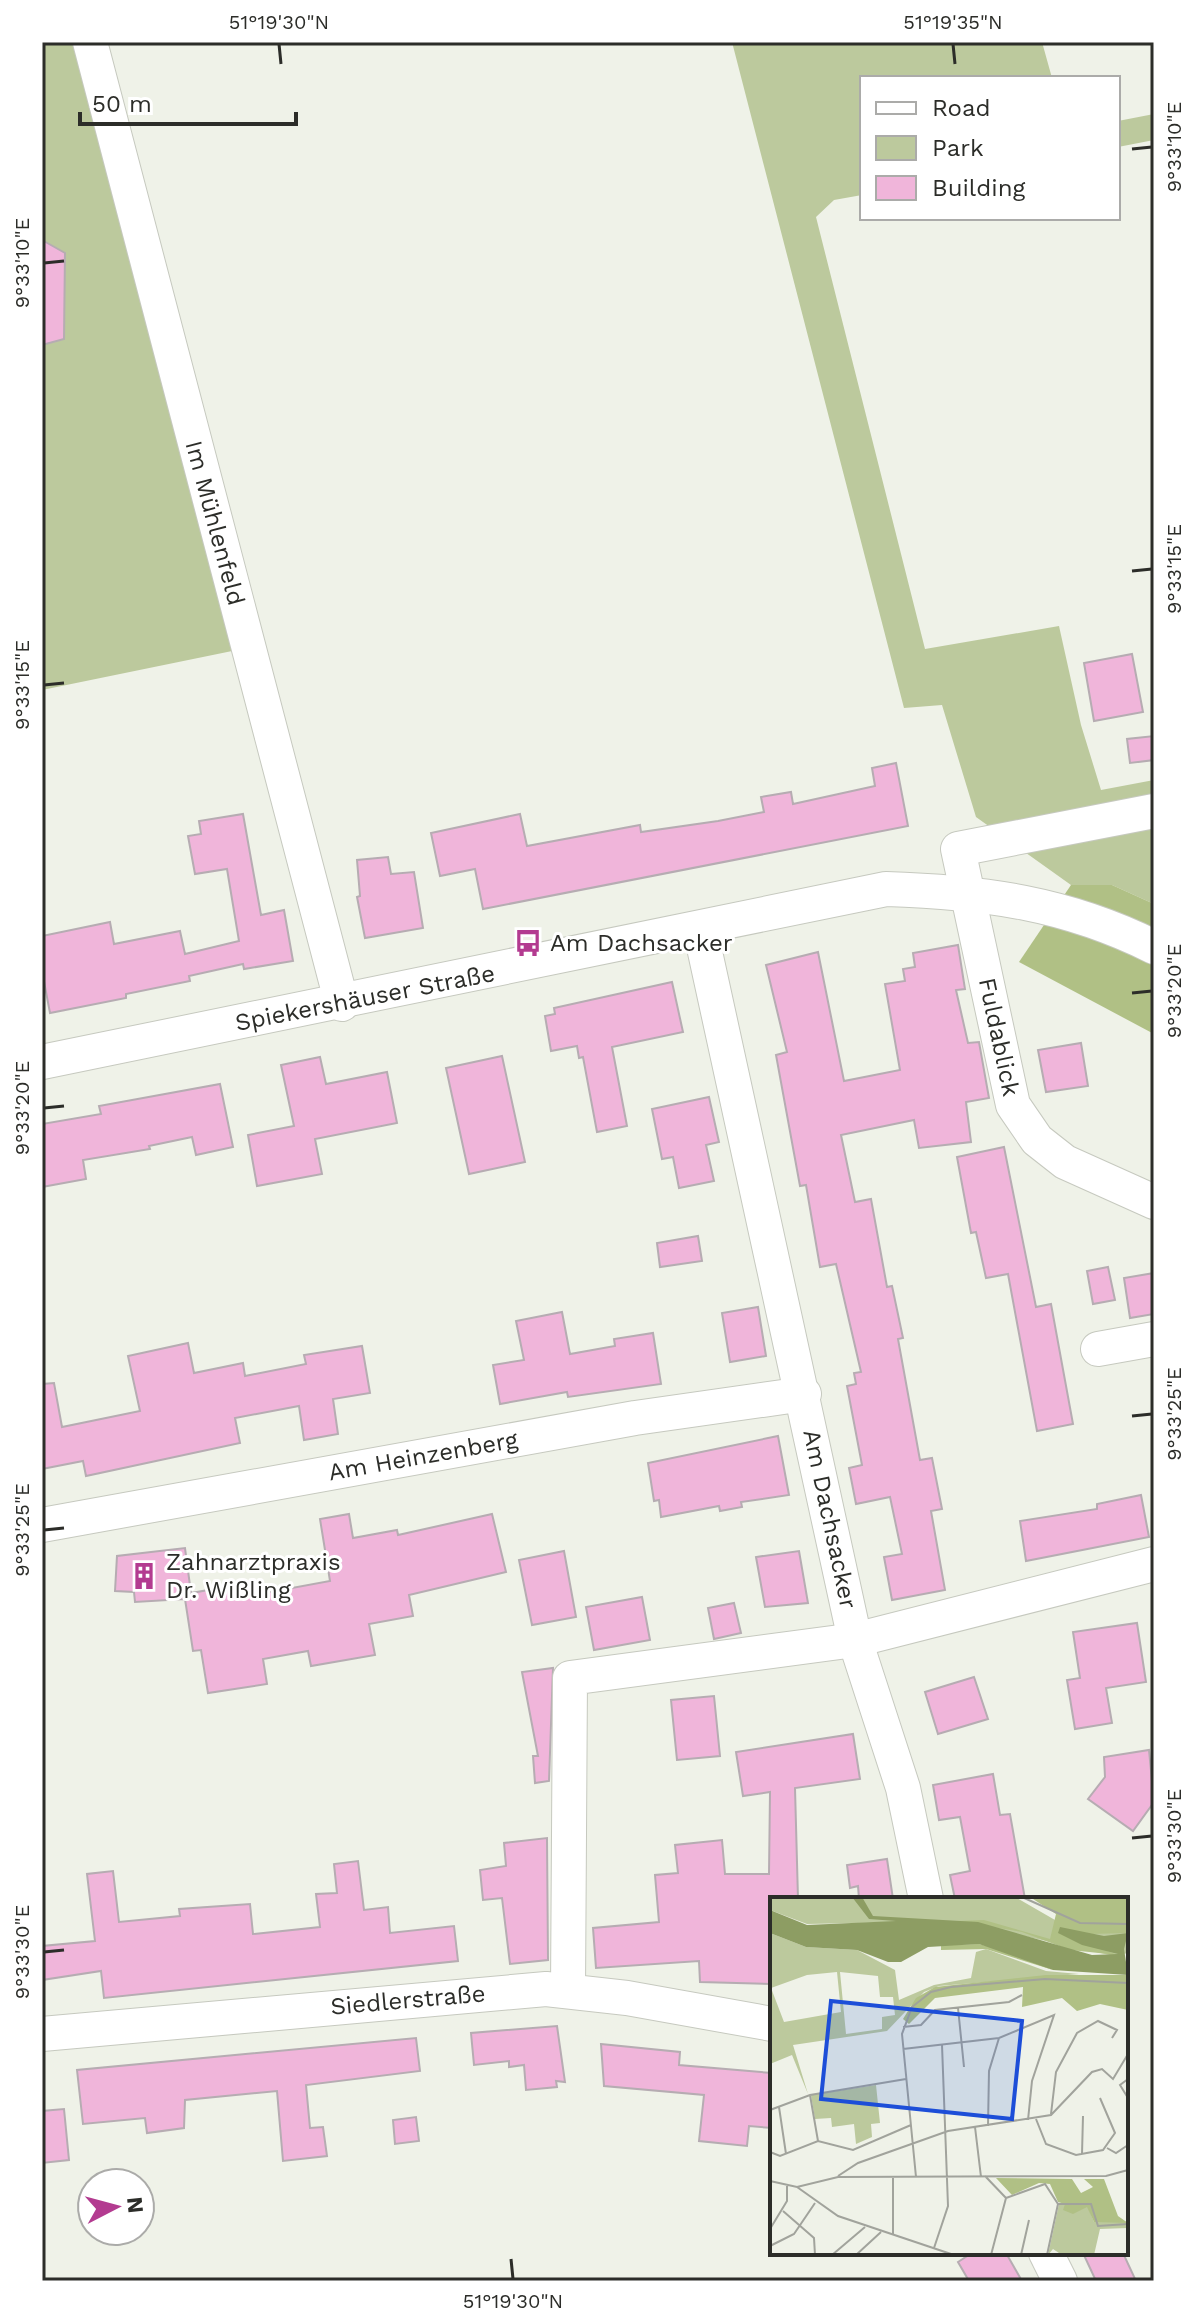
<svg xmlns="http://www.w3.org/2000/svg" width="1196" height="2323" font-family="'Work Sans',sans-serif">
  <rect width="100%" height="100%" fill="#eff2e8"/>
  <g fill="#bcc99d">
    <polygon points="42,42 74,42 237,650 42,690"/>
    <polygon points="732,42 1042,42 1052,78 862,78 862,195 834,200 816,217 925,649 1059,626 1081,725 1101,790 1154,780 1154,904 1112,885 1071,885 976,817 942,705 904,708"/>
    <polygon points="1154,114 1154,140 1118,147 1118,121"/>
  </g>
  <polygon fill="#b0c085" points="1071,885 1112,885 1154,904 1154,1034 1019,962"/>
  <g fill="#f0b5da" stroke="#b6acb2" stroke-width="2">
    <polygon points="42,240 65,253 64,339 42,345"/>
    <polygon points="1132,654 1143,712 1094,721 1084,663"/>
    <polygon points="1154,736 1154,760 1130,763 1127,739"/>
    <polygon points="896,763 908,826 483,909 475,869 440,876 431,833 520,814 527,846 640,825 641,832 718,821 764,812 761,797 791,792 793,804 875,786 872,768"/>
    <polygon points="243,814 261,915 284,910 293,961 244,969 243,964 189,976 190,981 126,994 126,998 50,1013 42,971 42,936 110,922 114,944 180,931 185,954 239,941 227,869 195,874 188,836 201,834 199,821"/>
    <polygon points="388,857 391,874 414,872 423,928 365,938 357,897 360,896 357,860"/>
    <polygon points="958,945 965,989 956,990 968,1043 979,1042 989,1098 966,1102 971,1142 919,1148 914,1120 841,1135 855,1202 871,1199 887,1287 892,1286 903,1338 898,1339 920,1460 932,1458 942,1509 931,1511 945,1590 892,1600 884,1557 902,1554 890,1497 856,1504 849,1468 862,1465 847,1386 856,1384 854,1373 861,1372 836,1264 820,1267 806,1185 800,1186 776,1055 787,1052 766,965 818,952 844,1081 900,1070 885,984 905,981 903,969 915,967 913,953"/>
    <polygon points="672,982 683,1032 612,1047 627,1126 597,1132 583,1057 579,1058 577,1046 551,1051 545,1016 555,1014 554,1008"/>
    <polygon points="1081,1043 1088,1086 1046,1092 1038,1050"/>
    <polygon points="502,1056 525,1162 469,1174 446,1068"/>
    <polygon points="320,1057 326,1084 387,1072 397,1123 315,1139 322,1174 257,1186 248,1135 294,1126 281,1065"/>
    <polygon points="220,1084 233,1147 196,1155 192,1137 149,1146 150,1149 83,1160 86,1179 42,1187 42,1124 101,1114 99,1106"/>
    <polygon points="709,1097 719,1142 706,1145 714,1181 679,1188 673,1157 662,1159 652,1109"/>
    <polygon points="1004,1147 1036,1307 1051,1304 1073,1424 1037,1431 1008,1274 986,1278 976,1232 971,1233 957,1157"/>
    <polygon points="698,1236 702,1261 660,1267 657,1243"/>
    <polygon points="1108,1267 1115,1300 1093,1304 1087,1271"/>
    <polygon points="1154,1273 1154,1314 1130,1318 1124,1278"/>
    <polygon points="758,1307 766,1356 730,1362 722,1313"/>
    <polygon points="562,1312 570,1354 615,1346 614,1339 653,1333 661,1384 568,1397 567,1392 500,1404 493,1365 524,1360 516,1321"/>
    <polygon points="188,1343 194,1373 243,1363 245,1376 306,1364 304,1355 362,1346 370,1393 333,1399 338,1434 304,1440 299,1406 235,1418 240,1443 86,1476 83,1461 42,1469 42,1384 54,1383 62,1427 140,1411 128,1356"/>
    <polygon points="778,1436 789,1495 741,1502 742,1507 720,1511 719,1506 661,1517 659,1500 654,1501 648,1463"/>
    <polygon points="1141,1495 1149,1537 1026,1561 1020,1521 1097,1509 1097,1504"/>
    <polygon points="349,1514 353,1538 397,1530 398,1535 492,1514 506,1572 409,1595 413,1616 369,1624 375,1655 311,1666 308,1651 263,1659 267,1684 208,1693 201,1650 193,1651 185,1599 135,1602 134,1592 115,1591 117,1556 185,1548 191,1593 231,1586 233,1599 330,1581 320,1519"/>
    <polygon points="564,1551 576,1617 532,1625 519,1560"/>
    <polygon points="799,1551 808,1603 765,1607 756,1557"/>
    <polygon points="642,1597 650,1640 594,1650 586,1607"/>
    <polygon points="734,1603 741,1633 714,1639 708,1608"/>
    <polygon points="1137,1623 1146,1682 1106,1688 1112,1723 1075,1729 1067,1680 1080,1678 1073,1632"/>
    <polygon points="553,1668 549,1781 535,1783 533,1756 538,1756 522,1672"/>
    <polygon points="974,1677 988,1719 938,1734 925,1692"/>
    <polygon points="714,1696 720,1756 677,1760 671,1700"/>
    <polygon points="853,1734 860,1779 795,1788 798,1899 772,1899 772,1984 700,1982 699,1961 596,1968 593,1928 659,1922 655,1875 678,1873 675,1845 722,1840 725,1874 769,1874 770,1792 743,1796 736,1752"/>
    <polygon points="1149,1750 1154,1802 1133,1831 1088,1799 1105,1777 1104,1757"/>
    <polygon points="993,1774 1000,1815 1010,1814 1025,1899 955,1899 950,1875 970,1871 960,1817 939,1820 933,1785"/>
    <polygon points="547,1838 548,1960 510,1964 502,1898 483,1900 480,1870 506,1866 504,1843"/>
    <polygon points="887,1859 893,1899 859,1899 858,1886 850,1888 847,1865"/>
    <polygon points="358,1861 364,1910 388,1907 390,1933 454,1926 458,1961 104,1998 101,1971 42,1980 42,1946 95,1941 87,1874 113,1871 119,1922 180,1916 179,1909 250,1904 253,1934 320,1927 316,1894 337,1893 334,1864"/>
    <polygon points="557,2026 565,2082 556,2081 557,2087 526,2090 524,2065 509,2067 509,2061 474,2065 471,2033"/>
    <polygon points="416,2038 420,2071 306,2085 310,2128 323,2127 327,2156 283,2161 277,2091 185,2100 184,2128 147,2133 145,2118 83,2124 77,2070"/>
    <polygon points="601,2044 680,2052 679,2065 772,2073 772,2128 749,2126 747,2146 699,2141 704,2095 604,2086"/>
    <polygon points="64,2109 69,2160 42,2163 42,2111"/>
    <polygon points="416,2117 419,2141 395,2144 393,2120"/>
    <polygon points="972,2253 1006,2253 1022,2281 969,2281 958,2262"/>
    <polygon points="1083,2253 1123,2253 1136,2281 1096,2281"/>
  </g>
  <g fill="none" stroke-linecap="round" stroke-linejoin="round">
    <g stroke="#c6c9bf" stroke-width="36">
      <g id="minor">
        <polyline points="90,42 342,1004"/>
        <polyline points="1154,811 958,849 1013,1105 1037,1140 1065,1162 1154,1202"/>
        <polyline points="700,929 855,1640 903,1788 926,1899"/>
        <path d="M 42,1062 L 886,889 C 983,892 1066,903 1154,947"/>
        <polyline points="1098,1349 1154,1339"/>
        <polyline points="42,1525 635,1418 804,1394"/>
        <polyline points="568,1991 570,1678 855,1640 1154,1564"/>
        <polyline points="42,2034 546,1989 627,1998 772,2024"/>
        <polyline points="1046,2253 1060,2281"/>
      </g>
    </g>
    <use href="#minor" stroke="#fff" stroke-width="34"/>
  </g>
  <path fill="none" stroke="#2c2d29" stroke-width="3" d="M 279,44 L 281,64M 953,44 L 955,64M 1132,149 L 1152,147M 44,263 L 64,261M 1132,571 L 1152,569M 44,685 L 64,683M 1132,993 L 1152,991M 44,1108 L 64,1106M 1132,1416 L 1152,1414M 44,1530 L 64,1528M 1132,1838 L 1152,1836M 44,1952 L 64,1950M 511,2259 L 513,2279"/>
  <defs>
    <g id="bus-bare" transform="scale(2.16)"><path d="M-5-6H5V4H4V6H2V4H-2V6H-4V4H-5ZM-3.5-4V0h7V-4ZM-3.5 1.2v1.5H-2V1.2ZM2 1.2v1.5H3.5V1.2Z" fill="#b33b90" stroke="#fff" stroke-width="2.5" paint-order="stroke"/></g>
    <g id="building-bare" transform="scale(2.16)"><path d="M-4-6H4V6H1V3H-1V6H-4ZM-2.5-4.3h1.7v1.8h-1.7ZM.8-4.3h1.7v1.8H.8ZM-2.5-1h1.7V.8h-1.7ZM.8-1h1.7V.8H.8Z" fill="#b33b90" stroke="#fff" stroke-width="2.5" paint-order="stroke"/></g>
  </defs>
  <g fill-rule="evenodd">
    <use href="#bus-bare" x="528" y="943"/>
    <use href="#building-bare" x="144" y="1576"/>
  </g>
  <g text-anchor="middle" stroke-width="6" stroke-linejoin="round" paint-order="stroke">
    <g font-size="24" fill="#2c2d29" stroke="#fff">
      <text transform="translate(215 523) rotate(75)" y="8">Im Mühlenfeld</text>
      <text transform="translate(365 998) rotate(-11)" y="8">Spiekershäuser Straße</text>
      <text transform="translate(999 1037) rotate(78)" y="8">Fuldablick</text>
      <text transform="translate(423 1456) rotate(-10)" y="8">Am Heinzenberg</text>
      <text transform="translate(830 1519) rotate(78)" y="8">Am Dachsacker</text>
      <text transform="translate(408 2000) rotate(-5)" y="8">Siedlerstraße</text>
    </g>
    <g font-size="24" fill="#2c2d29" stroke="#fff" text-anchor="start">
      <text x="550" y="951">Am Dachsacker</text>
      <text x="166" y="1570">Zahnarztpraxis<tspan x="166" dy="28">Dr. Wißling</tspan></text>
    </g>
  </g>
  <g transform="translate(770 1897)">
    <rect width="358" height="358" fill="#eff2e8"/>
    <path d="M 0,0 L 245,0 L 285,23 L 358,33 L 358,56 L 344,59 L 187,24 L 37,27 L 0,13 ZM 0,36 L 36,50 L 87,53 L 125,73 L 129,103 L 164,88 L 201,81 L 206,55 L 216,52 L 276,74 L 309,77 L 169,89 L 154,95 L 117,134 L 23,148 L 38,197 L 22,158 L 0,167 ZM 67,75 L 71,115 L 14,125 L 1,91 L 37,78 ZM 70,75 L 108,79 L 110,100 L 123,100 L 125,118 L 112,120 L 112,132 L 76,137 ZM 106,188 L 110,226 L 101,227 L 102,240 L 86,247 L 84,227 L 62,230 L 61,221 L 45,222 L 41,198 ZM 289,307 L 318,310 L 324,325 L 349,323 L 358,326 L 358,331 L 330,332 L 324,358 L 292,358 L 283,352 L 278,358 Z" fill="#bcc99d" fill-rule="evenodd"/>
    <path d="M 260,0 L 358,0 L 358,36 L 320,37 L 334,53 L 348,58 L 300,53 L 252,35 L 187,24 L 214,23 L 280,42 L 286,17 ZM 209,47 L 243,56 L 283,73 L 216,52 L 171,53 L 171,48 ZM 276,78 L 358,78 L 358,113 L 330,107 L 307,114 L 292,101 L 252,110 L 253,90 L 165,101 L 139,127 L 133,122 L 146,101 L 165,90 ZM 226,281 L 302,282 L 311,296 L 323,290 L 314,282 L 334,282 L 348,319 L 358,326 L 324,325 L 317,310 L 303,317 L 293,313 L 295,307 L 288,305 L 280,287 L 269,286 L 242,298 Z" fill="#b0c085"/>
    <path d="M 82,0 L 92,0 L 103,19 L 208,25 L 322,58 L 348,57 L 312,48 L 288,36 L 290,30 L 334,39 L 358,36 L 354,52 L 358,78 L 283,73 L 209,47 L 158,50 L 131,65 L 118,65 L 87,53 L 36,50 L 0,36 L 0,13 L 37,28 L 126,24 L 99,22 Z" fill="#8d9d63"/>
    <path fill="none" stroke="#a1a39c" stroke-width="2" d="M 252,0 L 310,26 L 358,27M 188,111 L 194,170M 133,130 L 151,128 L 165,113 L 239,105 L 252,98M 133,152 L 229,141 L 284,118 L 262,184 L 258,223M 358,182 L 350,188 L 358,201M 40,198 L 48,244M 9,210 L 16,257M 0,213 L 40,198 L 136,182M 281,217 L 286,175 L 307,136 L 328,124 L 347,133 L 342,141M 266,222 L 276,247 L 306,258 L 333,253 L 345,236 L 330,201M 218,229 L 219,174 L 229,141M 205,230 L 211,280M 337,251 L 346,256 L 358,248M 0,255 L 10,259 L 48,244 L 83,253 L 141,228M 312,257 L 313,219M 68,279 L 88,266 L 178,234 L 281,218 L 322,175 L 332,172 L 343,182 L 358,157M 215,279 L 236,301M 146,280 L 132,137 L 142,110 L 161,95 L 181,90 L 275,82 L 358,86M 0,284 L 27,290 L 68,280 L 336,279 L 358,273M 27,290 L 68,319 L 184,358M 236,301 L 275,287 L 288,307 L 321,307 L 328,329 L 358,327M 13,314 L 44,341 L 45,358M 0,332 L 17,304 L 17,289M 123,337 L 123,280M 0,349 L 24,337 L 45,306M 164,351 L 178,309 L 172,148M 62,358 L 95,330M 86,358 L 111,335M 221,358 L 236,301M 251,358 L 259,323M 277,358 L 288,307"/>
    <path fill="#1d4ed8" fill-opacity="0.15" stroke="#1d4ed8" stroke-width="4" d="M 61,104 L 252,124 L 242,222 L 51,202 Z"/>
    <rect width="358" height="358" fill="none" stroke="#2c2d29" stroke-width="4"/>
  </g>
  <rect width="1196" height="2323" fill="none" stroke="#ffffff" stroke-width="88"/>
  <rect x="860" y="76" width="260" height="144" fill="#ffffff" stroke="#ababa9" stroke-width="2"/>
  <rect x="876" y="102" width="40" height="12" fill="#ffffff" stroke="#ababa9" stroke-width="2"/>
  <text x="932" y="116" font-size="24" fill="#2c2d29">Road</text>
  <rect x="876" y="136" width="40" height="24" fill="#bcc99d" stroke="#ababa9" stroke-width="2"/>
  <text x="932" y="156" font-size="24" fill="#2c2d29">Park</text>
  <rect x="876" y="176" width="40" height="24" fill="#f0b5da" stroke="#ababa9" stroke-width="2"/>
  <text x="932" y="196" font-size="24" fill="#2c2d29">Building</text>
  <g transform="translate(116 2207) rotate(84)"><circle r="38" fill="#ffffff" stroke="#ababa9" stroke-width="2"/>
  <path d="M0-6L14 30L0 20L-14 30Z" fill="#b33b90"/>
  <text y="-12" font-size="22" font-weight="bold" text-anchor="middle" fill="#2c2d29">N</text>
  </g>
  <path d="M80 112v12h216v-12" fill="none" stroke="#2c2d29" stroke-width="4"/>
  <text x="92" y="112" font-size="24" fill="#2c2d29" stroke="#ffffff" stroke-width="6" paint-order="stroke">50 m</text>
  <rect x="44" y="44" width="1108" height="2235" fill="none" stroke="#2c2d29" stroke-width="3"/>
  <g font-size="20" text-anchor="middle" fill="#2c2d29">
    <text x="279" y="29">51°19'30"N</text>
    <text x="953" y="29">51°19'35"N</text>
    <text transform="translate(1174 147) rotate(-90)" y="7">9°33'10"E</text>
    <text transform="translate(22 263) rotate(-90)" y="7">9°33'10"E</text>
    <text transform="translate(1174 569) rotate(-90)" y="7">9°33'15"E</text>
    <text transform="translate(22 685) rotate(-90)" y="7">9°33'15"E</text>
    <text transform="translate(1174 991) rotate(-90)" y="7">9°33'20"E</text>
    <text transform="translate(22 1108) rotate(-90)" y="7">9°33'20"E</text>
    <text transform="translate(1174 1414) rotate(-90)" y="7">9°33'25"E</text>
    <text transform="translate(22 1530) rotate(-90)" y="7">9°33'25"E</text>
    <text transform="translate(1174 1836) rotate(-90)" y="7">9°33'30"E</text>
    <text transform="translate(22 1952) rotate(-90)" y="7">9°33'30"E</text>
    <text x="513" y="2308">51°19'30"N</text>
  </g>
</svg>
